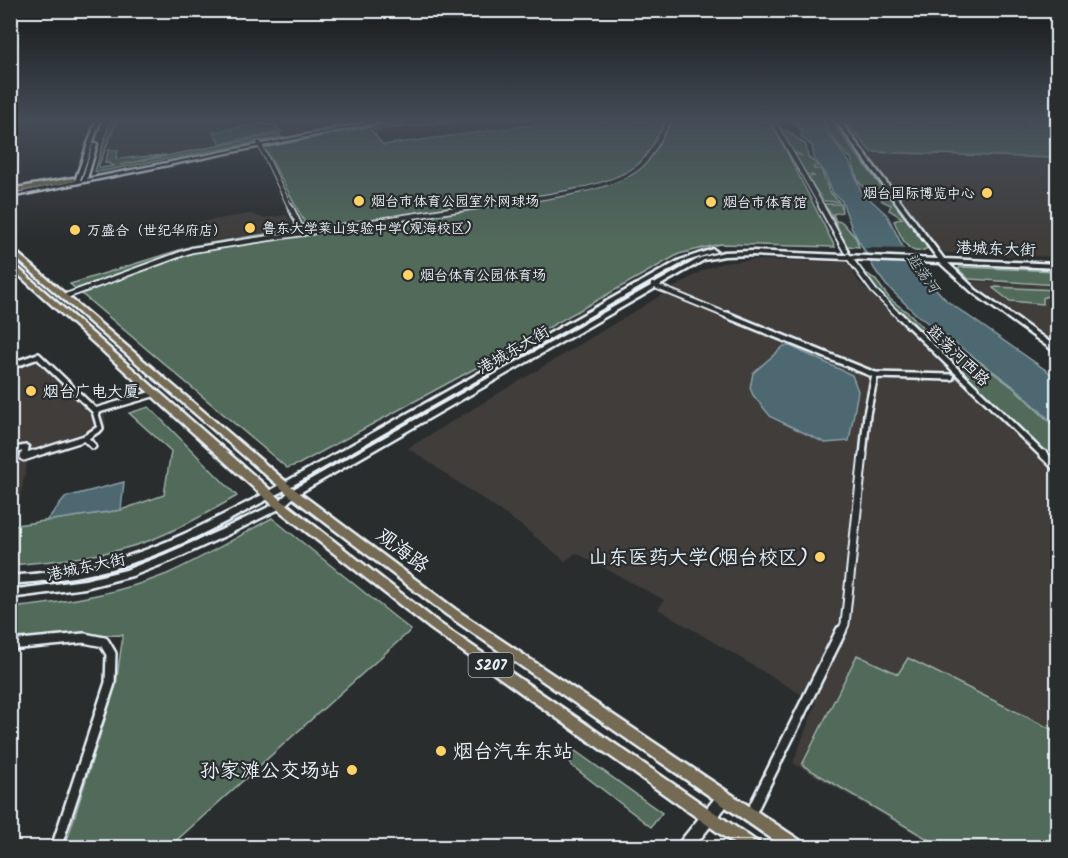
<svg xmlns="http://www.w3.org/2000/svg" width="1068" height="858" font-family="Kalam,'LXGW WenKai TC',sans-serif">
  <rect width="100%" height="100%" fill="#2a2d2e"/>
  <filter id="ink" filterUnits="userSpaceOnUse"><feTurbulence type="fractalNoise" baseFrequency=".0167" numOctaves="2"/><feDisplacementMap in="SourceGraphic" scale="12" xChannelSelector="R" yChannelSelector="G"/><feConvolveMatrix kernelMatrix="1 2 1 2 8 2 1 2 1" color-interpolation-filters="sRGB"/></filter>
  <g filter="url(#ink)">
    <g fill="#3f3d3a">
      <polygon points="118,121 359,121 119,169 102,163"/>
      <polygon points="865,152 1057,158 1057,257 943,253"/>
      <polygon points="250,214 263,218 287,215 294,228 209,241 206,227 201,228 199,222"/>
      <polygon points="753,260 847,262 859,282 1057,475 1057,847 938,847 793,763 816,703 658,609 664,600 576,553 565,561 522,526 408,448 703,270 722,263"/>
      <polygon points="969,281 1057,286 1057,345 1041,333"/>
      <polygon points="41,352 93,402 105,416 106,427 95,436 61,452 28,460 18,506 11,508 11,363"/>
    </g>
    <g fill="#516b5a" stroke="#9caea9" stroke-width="1.5">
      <polygon points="110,121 117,121 99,165 100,168 114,166 105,162 109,150 118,150 116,159 166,155 120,165 279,134 281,137 98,172 95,171"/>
      <polygon points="400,121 466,121 371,130 383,145 564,121 771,121 835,247 720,244 679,254 498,356 299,464 287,468 70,284 192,246 307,227 267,152 263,148"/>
      <path d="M 824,121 L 831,121 L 928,248 C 908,260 901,236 894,221 L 902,218 L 889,210 L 891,205 L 882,201 L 879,193 L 868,192 L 858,181 L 851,158 C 843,154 827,130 824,121 Z"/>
      <polygon points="844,121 1057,121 1057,158 871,152"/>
      <polygon points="262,124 275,125 281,132 221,144 213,132"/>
      <polygon points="781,130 786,130 806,145 808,157 819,166 813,167 814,169 821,169 829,191 839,202 823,201 808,177 815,176 806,174 793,153 802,156 793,152"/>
      <polygon points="823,204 841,204 842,212 833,214 836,221 842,222 856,238 859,247 847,246 831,214"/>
      <polygon points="960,267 1057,271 1057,285 969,279 958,269"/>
      <polygon points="858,268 875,279 890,299 911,315 939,344 959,359 971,356 1015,389 1057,429 1057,463 881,295"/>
      <polygon points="996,287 1057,290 1057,292 1043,298 1043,304 1010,301 993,288"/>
      <path d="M 149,407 L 237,496 C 209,512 181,528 151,540 C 109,556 55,561 11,565 L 10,526 L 121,510 L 164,495 L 171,451 L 129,413 Z"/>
      <path d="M 272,518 L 411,630 L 169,847 L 65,847 L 116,684 L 123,635 L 66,636 L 11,642 L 10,608 C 64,603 117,594 167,574 C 203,558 237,537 272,518 Z"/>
      <polygon points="857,655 898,674 908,658 1057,732 1057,847 941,847 802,765"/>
      <polygon points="567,745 662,813 651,827 571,765"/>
    </g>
    <g fill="#4d6871" stroke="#8b9fa7" stroke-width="1.5">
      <polygon points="793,121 825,121 825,130 850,163 861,191 887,215 906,253 922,274 947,301 1057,378 1057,427 1017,389 917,315 886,285 875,270 852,229 842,201 833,193 823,170 814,159 812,146 801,137 802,132"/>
      <polygon points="784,346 790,346 852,375 858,391 849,441 825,443 771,417 753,395 750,388 753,373"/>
      <polygon points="124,482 121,510 46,521 66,497"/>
    </g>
    <polygon fill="#2a2d2e" points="865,248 906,249 914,264 872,262"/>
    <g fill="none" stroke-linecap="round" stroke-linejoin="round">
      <g stroke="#e8f1f8" stroke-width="6">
        <g id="street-far4">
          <polyline points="773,121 822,207"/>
          <polyline points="259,143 290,207"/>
          <path d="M 467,207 C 510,201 612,194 642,164 C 654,152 660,135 669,121"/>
        </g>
      </g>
      <g stroke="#e8f1f8" stroke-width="8">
        <g id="street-far3">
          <polyline points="290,206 303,233"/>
          <polyline points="821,206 846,251"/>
          <polyline points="848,256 874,291 900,317"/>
          <polyline points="653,285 731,317"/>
          <polyline points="66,296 192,250 477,206"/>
        </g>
      </g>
      <g stroke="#e8f1f8" stroke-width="10">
        <g id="street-far2">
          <polyline points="727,315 875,375"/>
          <polyline points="899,315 1044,456"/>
          <polyline points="10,366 38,356 95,411 156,393"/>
          <polyline points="85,438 93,446"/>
          <polyline points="10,451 26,448 24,456"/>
          <polyline points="28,456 85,438 100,428 95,411"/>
          <polyline points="863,456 867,414 875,375 951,377"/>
        </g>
      </g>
      <g stroke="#e8f1f8" stroke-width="11">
        <g id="street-far1">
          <polyline points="25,454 24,457 33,454"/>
          <polyline points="1043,454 1058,469"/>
          <polyline points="841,633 845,624 863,454"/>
        </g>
      </g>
      <g stroke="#e8f1f8" stroke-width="14">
        <g id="street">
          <polyline points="10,645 84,638 104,642 111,654 110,683 56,848"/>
          <polyline points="750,815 841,631"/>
        </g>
      </g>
      <g stroke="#e8f1f8" stroke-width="5">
        <g id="secondary">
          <polygon points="96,121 100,121 80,180 82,180 93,144 95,143 97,144 87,179 377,121 385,121 10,197 10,194 75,181"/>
          <polygon points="836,121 840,121 944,259 1058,264 1058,268 948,263 976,290 1058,348 1058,354 972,292 940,263 752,255 724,256 704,260 296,495 283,507 227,535 171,561 132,576 85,588 10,598 10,590 85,580 126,570 164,555 221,530 277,503 290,491 700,258 724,252 752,251 938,259"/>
          <path d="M 713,249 L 716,251 L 715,252 L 684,262 L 272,497 C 220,525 169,554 111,569 C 78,578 44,581 10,584 L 10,576 C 45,573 81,570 115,560 C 168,545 217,518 266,493 L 680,260 Z"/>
          <polygon points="724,791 729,793 731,798 729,803 693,848 677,848 679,843 719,793"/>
        </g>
      </g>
      <g stroke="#e8f1f8" stroke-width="5">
        <g id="primary">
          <polygon points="73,178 75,179 75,181 10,193 10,189"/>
          <polygon points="10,247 297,491 455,609 804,843 806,848 785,848 447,615 289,495 10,253"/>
          <polygon points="10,261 284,502 439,623 759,843 761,848 740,848 431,629 276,508 10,267"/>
        </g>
      </g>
      <use href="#street-far4" stroke="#2a2d2e" stroke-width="4"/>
      <use href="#street-far3" stroke="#2a2d2e" stroke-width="4.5"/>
      <use href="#street-far2" stroke="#2a2d2e" stroke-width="5"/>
      <use href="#street-far1" stroke="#2a2d2e" stroke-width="7"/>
      <use href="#street" stroke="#2a2d2e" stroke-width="9"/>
      <use href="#secondary" fill="#2a2d2e" fill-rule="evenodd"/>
      <use href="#primary" fill="#746b52" fill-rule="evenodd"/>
    </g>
  </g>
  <linearGradient id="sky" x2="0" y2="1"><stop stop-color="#171919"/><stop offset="0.5" stop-color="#444c57"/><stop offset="1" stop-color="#444c57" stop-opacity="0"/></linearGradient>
  <rect width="1068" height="241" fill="url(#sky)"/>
  <g fill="#ffd166" stroke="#2a2d2e" stroke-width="2">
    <circle cx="987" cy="193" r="6"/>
    <circle cx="359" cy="201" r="6"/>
    <circle cx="711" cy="202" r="6"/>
    <circle cx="250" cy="228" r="6"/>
    <circle cx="75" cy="230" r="6"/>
    <circle cx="408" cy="275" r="6"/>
    <circle cx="31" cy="391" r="6"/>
    <circle cx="820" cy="557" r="6"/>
    <circle cx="441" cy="751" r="6"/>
    <circle cx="352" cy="770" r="6"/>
  </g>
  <g text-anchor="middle" stroke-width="4.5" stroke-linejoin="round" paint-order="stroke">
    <g font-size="14" fill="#e8f1f8" stroke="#2a2d2e" text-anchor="start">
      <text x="975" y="198" text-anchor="end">烟台国际博览中心</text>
      <text x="371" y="206">烟台市体育公园室外网球场</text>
      <text x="723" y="207">烟台市体育馆</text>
      <text x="262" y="233">鲁东大学莱山实验中学(观海校区)</text>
      <text x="87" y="235">万盛合（世纪华府店）</text>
      <text x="420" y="280">烟台体育公园体育场</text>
    </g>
    <g font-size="15" font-style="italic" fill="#aabac2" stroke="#2a2d2e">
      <text transform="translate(923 273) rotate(54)" y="5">逛荡河</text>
    </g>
    <rect fill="#2a2d2e" stroke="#afb6bb" stroke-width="1.5" x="468.5" y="653" width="45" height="24" rx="4.5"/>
    <g font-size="15" font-weight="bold" fill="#e8f1f8">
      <text x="491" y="670">S207</text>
    </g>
    <g font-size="16" fill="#e8f1f8" stroke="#2a2d2e">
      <text transform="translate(996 248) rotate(2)" y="6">港城东大街</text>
      <text transform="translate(513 349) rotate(-30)" y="6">港城东大街</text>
      <text transform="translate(959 355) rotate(44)" y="6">逛荡河西路</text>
      <text transform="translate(86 566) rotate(-12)" y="6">港城东大街</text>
    </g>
    <g font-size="16" fill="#e8f1f8" stroke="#2a2d2e" text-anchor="start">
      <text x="43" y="397">烟台广电大厦</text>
    </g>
    <g font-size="20" fill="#e8f1f8" stroke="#2a2d2e">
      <text transform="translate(403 550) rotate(37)" y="7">观海路</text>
    </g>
    <g font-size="20" fill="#e8f1f8" stroke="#2a2d2e" text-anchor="end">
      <text x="808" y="564">山东医药大学(烟台校区)</text>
      <text x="453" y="758" text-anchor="start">烟台汽车东站</text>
      <text x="340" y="777">孙家滩公交场站</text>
    </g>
  </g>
  <rect width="1068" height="858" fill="none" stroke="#2a2d2e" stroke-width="36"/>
  <rect x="18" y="18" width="1032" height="822" fill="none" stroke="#e8f1f8" stroke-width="2" filter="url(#ink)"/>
</svg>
